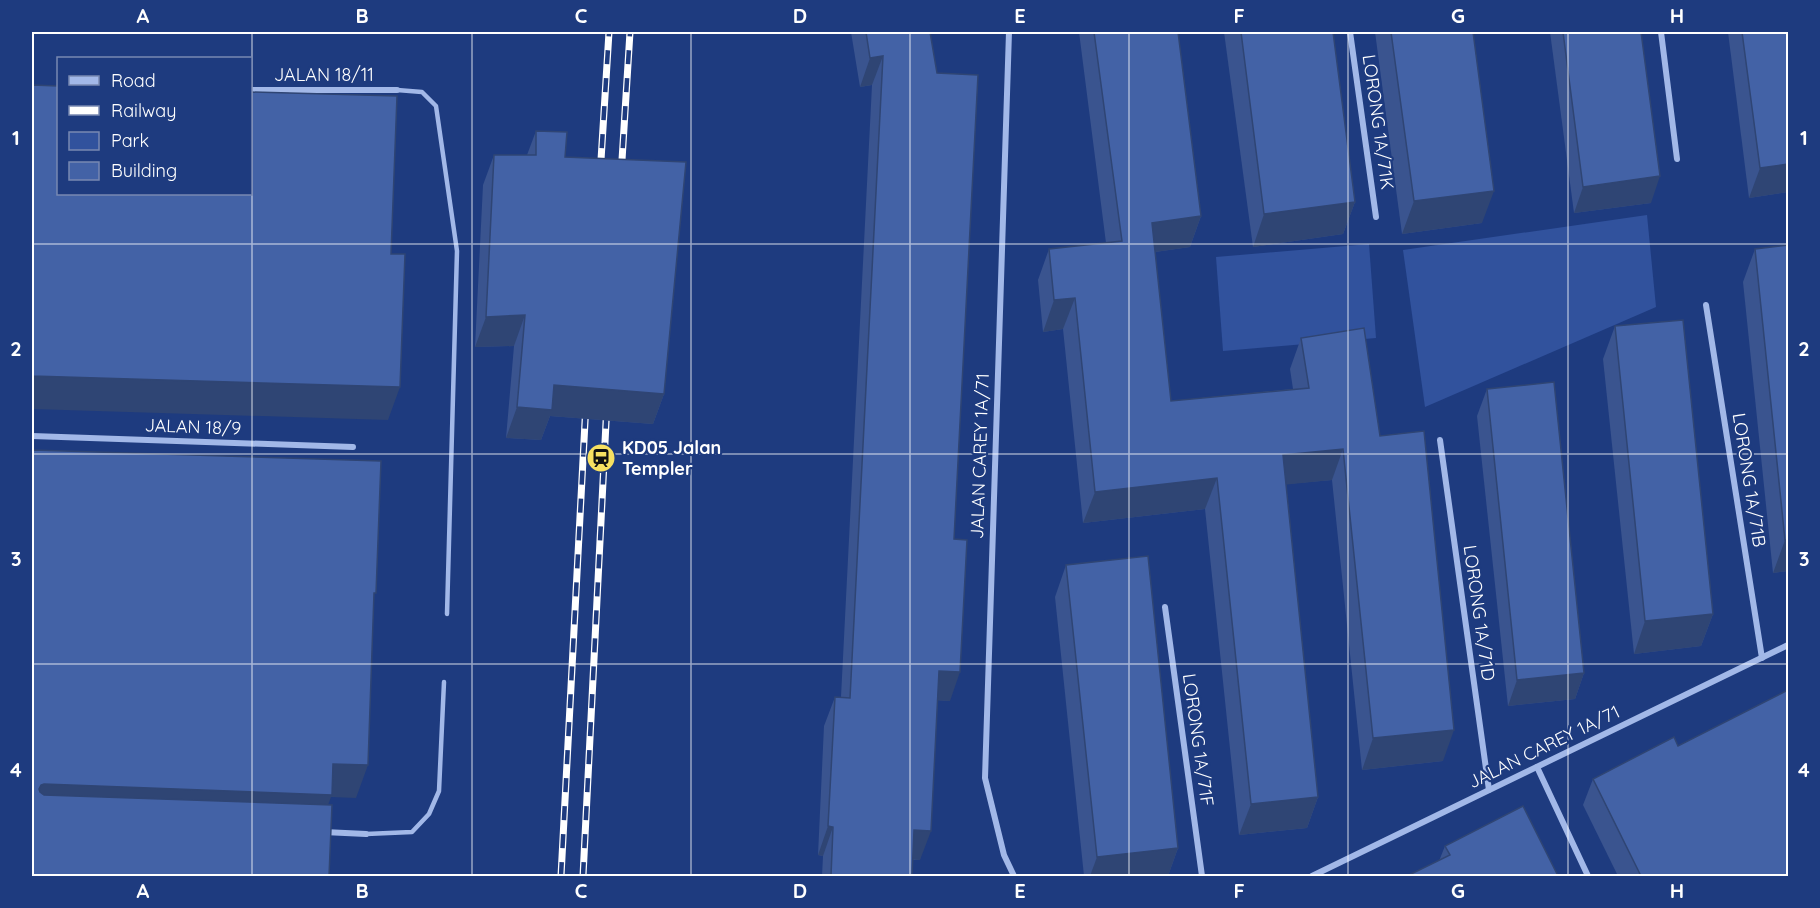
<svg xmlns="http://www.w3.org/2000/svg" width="1820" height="908" font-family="Quicksand,sans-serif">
  <rect width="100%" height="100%" fill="#1e3b7f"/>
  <g fill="#31529d">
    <polygon points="1647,215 1656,307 1425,407 1403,250"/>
    <polygon points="1369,244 1376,338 1223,351 1216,257"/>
  </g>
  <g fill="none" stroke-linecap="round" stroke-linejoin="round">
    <g stroke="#a2b8e8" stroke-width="4.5">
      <polyline points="397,90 422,92 436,106 457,251 447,614"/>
      <polyline points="366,834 412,832 429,814 439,791 444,682"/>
    </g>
    <g stroke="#a2b8e8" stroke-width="6">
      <polyline points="1009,32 985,778 1004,855 1014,876"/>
      <polyline points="1350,32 1376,217"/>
      <polyline points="1661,32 1677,159"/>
      <polyline points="250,90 397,90"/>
      <polyline points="1706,305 1762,658"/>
      <polyline points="32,436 353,447"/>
      <polyline points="1440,440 1489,790"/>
      <polyline points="1165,607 1202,876"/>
      <polyline points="1537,767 1588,876"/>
      <polyline points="324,832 366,834"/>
      <polyline points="1312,876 1788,645"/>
    </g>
    <g stroke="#fff" stroke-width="7">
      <g id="rail">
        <polyline points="600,176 609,32"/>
        <polyline points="621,176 630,32"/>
        <polyline points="561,876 586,403"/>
        <polyline points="583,876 607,403"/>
      </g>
    </g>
    <use href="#rail" stroke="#1e3b7f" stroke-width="4.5" stroke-dasharray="14" stroke-linecap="butt"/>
  </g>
  <g fill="#3a548f">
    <polygon points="851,32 930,32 954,539 950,701 937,700 920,860 913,860 912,876 822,876 823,856 818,855 824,726 835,697 841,697 872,85 860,87"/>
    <polygon points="1079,32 1178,32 1201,216 1190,247 1155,252 1171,401 1293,389 1290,369 1301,338 1380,436 1443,761 1362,770 1332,480 1286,484 1318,797 1307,828 1239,835 1205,509 1083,523 1063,329 1043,332 1038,280 1049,249 1106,243"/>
    <polygon points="1224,32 1333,32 1355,202 1343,234 1253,247"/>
    <polygon points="1375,32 1473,32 1482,223 1402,234"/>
    <polygon points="1550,32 1641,32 1651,203 1574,213"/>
    <polygon points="1728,32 1788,32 1788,192 1749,198"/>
    <polygon points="536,131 565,157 664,394 653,424 550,416 541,440 506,438 514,346 475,347 483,185 494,155 527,155"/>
    <polygon points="1755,249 1788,571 1773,573 1743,282"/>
    <polygon points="1615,326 1713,614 1701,646 1634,654 1603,359"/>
    <polygon points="1487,389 1584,673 1575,699 1508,706 1477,416"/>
    <polygon points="1066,565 1178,848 1168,876 1084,876 1055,597"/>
    <polygon points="1678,746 1788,876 1618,876 1583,805 1593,779"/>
    <polygon points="1445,846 1558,876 1439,861"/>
  </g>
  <g fill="#2f4574">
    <polygon points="883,56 872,85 860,87 870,58"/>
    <polygon points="1788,164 1788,192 1749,198 1760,168"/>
    <polygon points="1660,176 1651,203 1574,213 1583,187"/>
    <polygon points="1494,191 1482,223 1402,234 1414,201"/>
    <polygon points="1355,202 1343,234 1253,247 1264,214"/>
    <polygon points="1201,216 1190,247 1141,254 1152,223"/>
    <polygon points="1075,298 1063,329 1043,332 1054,300"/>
    <polygon points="525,315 514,346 475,347 486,317"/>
    <polygon points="32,376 400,387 388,420 32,409"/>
    <polygon points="554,385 664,394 653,424 550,416 541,440 506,438 517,407"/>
    <polygon points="1343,449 1332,480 1272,486 1283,455"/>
    <polygon points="1217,478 1205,509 1083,523 1095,492"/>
    <polygon points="1785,540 1788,540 1788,571 1773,573"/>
    <polygon points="1713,614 1701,646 1634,654 1645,621"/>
    <polygon points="939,671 960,672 950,701 928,700"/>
    <polygon points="1584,673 1575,699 1508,706 1517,680"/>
    <polygon points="1454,730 1443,761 1362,770 1373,738"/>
    <polygon points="333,764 368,765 356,798 331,797 320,827 32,817 39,789 41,785 44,784"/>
    <polygon points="1318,797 1307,828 1239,835 1251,804"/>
    <polygon points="828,826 833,827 823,856 818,855"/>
    <polygon points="914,830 931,831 920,860 904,859"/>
    <polygon points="1178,848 1168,876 1090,876 1097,857"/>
  </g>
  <g fill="#4362a6" stroke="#2f4574" stroke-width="1.5">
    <polygon points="866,32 930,32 937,73 978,75 954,539 967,540 960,672 939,671 931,831 914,830 912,876 831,876 833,827 828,826 835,697 850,698 883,56 870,58"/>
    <polygon points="1094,32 1178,32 1201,216 1152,223 1171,401 1309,388 1301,338 1364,328 1380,436 1424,431 1454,730 1373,738 1343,449 1283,455 1318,797 1251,804 1217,478 1095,492 1075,298 1054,300 1049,249 1122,241"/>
    <polygon points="1241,32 1333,32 1355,202 1264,214"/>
    <polygon points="1391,32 1473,32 1494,191 1414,201"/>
    <polygon points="1563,32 1641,32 1660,176 1583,187"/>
    <polygon points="1742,32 1788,32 1788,164 1760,168"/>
    <polygon points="32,85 58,86 58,194 250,194 250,92 397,96 391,254 405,254 400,387 32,376"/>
    <polygon points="536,131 567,132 565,157 686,162 664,394 554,385 552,410 517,407 525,315 486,317 494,155 536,155"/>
    <polygon points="1788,245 1788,540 1785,540 1755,249"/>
    <polygon points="1683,320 1713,614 1645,621 1615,326"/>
    <polygon points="1554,382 1584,673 1517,680 1487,389"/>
    <polygon points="32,450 381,461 376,593 374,593 368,765 333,764 332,795 44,784 41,785 39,789 40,792 44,795 332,805 329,876 32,876"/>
    <polygon points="1148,556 1178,848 1097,857 1066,565"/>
    <polygon points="1788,690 1788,876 1641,876 1593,779 1674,737 1678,746"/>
    <polygon points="1523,806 1558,876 1407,876 1450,855 1445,846"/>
  </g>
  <path fill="none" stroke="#fff" stroke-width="1.5" stroke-opacity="0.55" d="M 252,32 L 252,876M 472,32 L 472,876M 691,32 L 691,876M 910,32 L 910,876M 1129,32 L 1129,876M 1348,32 L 1348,876M 1568,32 L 1568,876M 32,244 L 1788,244M 32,454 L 1788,454M 32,664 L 1788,664"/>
  <defs>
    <g id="station-disc" transform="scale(1.5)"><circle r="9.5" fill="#f7e061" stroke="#1e3b7f"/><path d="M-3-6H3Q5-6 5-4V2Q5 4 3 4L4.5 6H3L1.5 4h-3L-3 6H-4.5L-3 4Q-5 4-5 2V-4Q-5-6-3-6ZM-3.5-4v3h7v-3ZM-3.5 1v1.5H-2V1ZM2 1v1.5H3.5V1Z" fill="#111"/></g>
  </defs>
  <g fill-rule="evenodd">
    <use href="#station-disc" x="601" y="458"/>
  </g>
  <g text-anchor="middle" stroke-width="4.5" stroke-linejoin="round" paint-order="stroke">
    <g font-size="18" fill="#fff" stroke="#1e3b7f">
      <text x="324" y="81">JALAN 18/11</text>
      <text transform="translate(1378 122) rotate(82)" y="6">LORONG 1A/71K</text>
      <text transform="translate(193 427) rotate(2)" y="6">JALAN 18/9</text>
      <text transform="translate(980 456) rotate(-88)" y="6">JALAN CAREY 1A/71</text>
      <text transform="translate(1749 480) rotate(81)" y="6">LORONG 1A/71B</text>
      <text transform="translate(1479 613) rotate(82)" y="6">LORONG 1A/71D</text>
      <text transform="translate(1198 740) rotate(82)" y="6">LORONG 1A/71F</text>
      <text transform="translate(1544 747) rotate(-26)" y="6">JALAN CAREY 1A/71</text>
    </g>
    <g font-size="18" font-weight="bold" fill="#fff" stroke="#1e3b7f" text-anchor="start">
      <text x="622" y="454">KD05 Jalan<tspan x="622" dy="21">Templer</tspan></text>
    </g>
  </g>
  <rect width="1820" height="908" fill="none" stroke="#1e3b7f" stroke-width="66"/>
  <rect x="57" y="57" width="195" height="138" fill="#1e3b7f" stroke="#7889b2" stroke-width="1.5"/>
  <rect x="69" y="76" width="30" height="9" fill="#a2b8e8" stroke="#7889b2" stroke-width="1.5"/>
  <text x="111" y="87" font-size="18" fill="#ffffff">Road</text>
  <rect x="69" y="106" width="30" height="9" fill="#ffffff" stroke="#7889b2" stroke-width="1.5"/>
  <text x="111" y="117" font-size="18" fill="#ffffff">Railway</text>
  <rect x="69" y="132" width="30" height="18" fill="#31529d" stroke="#7889b2" stroke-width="1.5"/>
  <text x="111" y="147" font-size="18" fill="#ffffff">Park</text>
  <rect x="69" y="162" width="30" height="18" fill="#4362a6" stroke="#7889b2" stroke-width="1.5"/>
  <text x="111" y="177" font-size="18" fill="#ffffff">Building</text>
  <rect x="33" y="33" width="1754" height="842" fill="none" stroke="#fff" stroke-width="2"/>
  <g font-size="20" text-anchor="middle" font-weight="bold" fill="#fff">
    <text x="143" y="23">A</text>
    <text x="362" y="23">B</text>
    <text x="581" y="23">C</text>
    <text x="800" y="23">D</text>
    <text x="1020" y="23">E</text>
    <text x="1239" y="23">F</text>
    <text x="1458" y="23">G</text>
    <text x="1677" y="23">H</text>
    <text x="16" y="145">1</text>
    <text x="1804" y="145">1</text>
    <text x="16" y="356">2</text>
    <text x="1804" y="356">2</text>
    <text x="16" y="566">3</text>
    <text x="1804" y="566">3</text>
    <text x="16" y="777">4</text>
    <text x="1804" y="777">4</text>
    <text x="143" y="898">A</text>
    <text x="362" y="898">B</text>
    <text x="581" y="898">C</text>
    <text x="800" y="898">D</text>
    <text x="1020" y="898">E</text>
    <text x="1239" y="898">F</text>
    <text x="1458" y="898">G</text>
    <text x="1677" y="898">H</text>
  </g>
</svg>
